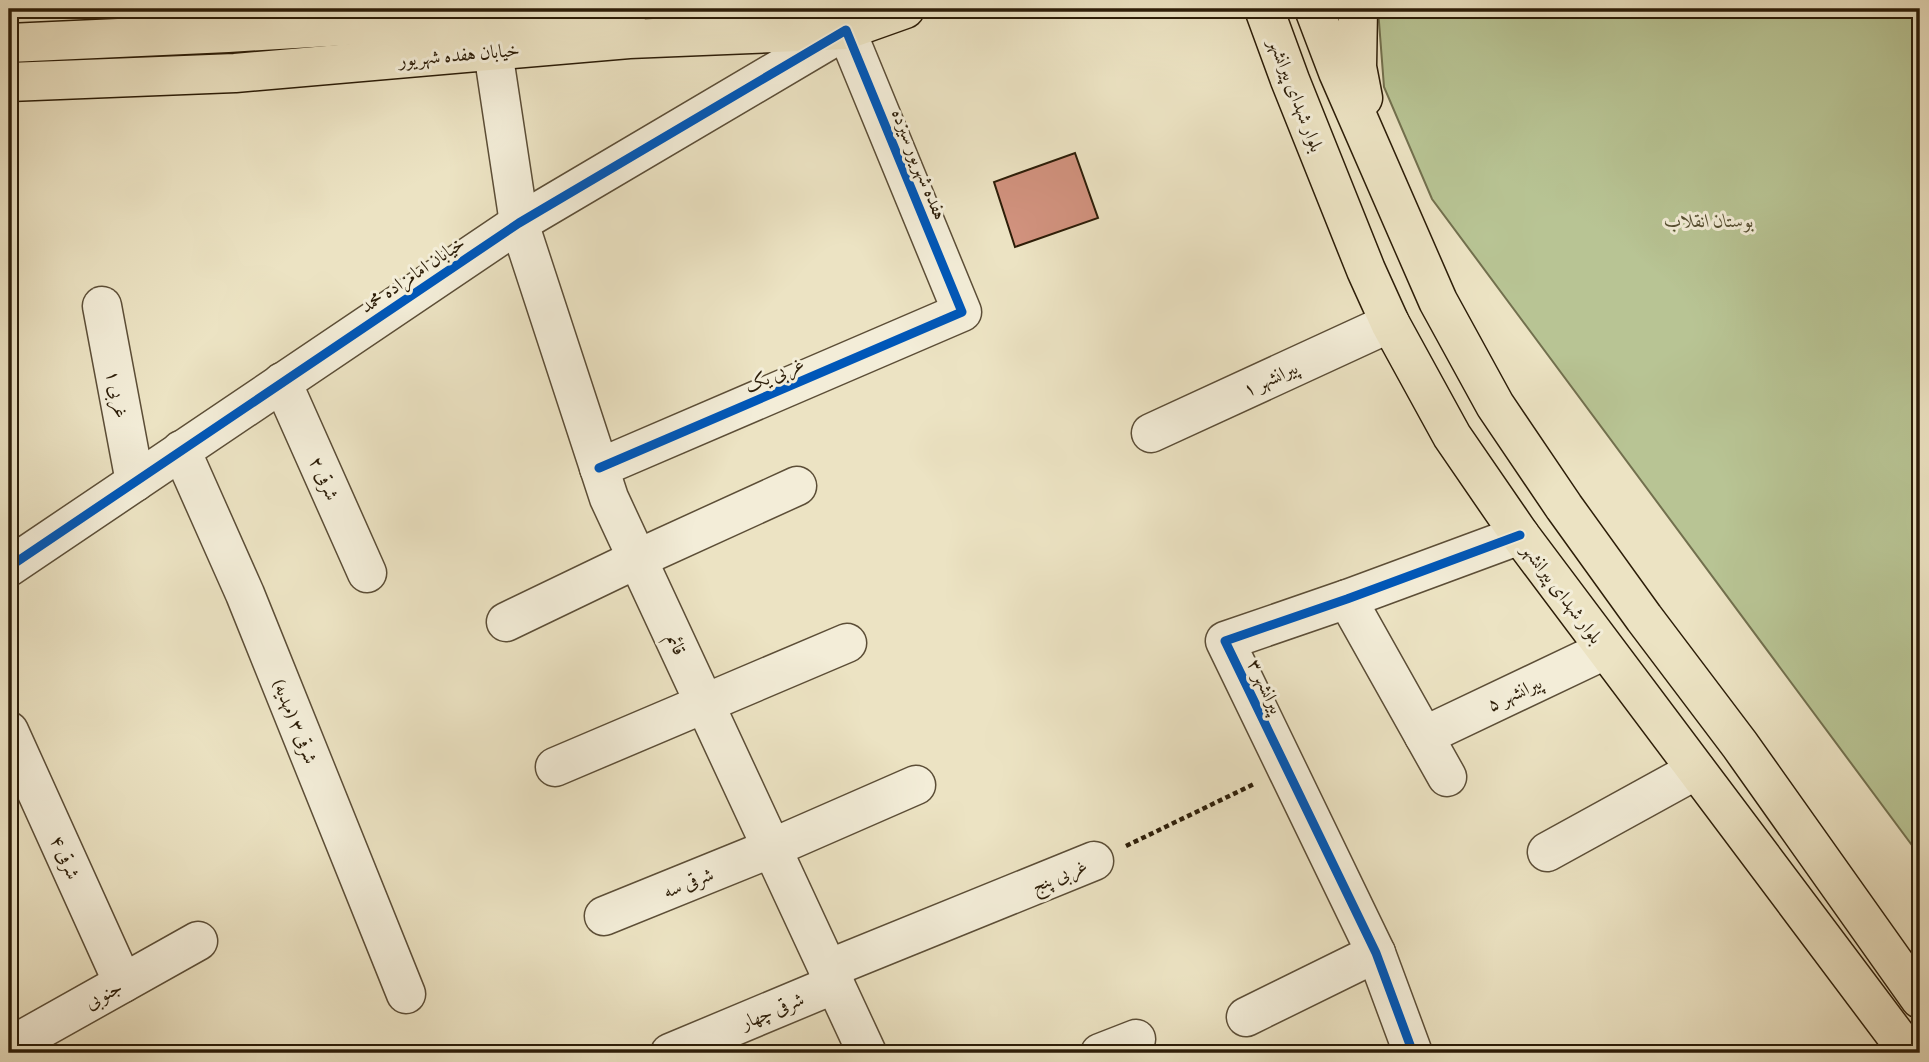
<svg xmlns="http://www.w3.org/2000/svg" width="1929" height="1062" font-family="Alegreya,Amiri,serif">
  <rect width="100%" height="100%" fill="#ece3c3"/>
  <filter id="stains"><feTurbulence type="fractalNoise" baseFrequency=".00286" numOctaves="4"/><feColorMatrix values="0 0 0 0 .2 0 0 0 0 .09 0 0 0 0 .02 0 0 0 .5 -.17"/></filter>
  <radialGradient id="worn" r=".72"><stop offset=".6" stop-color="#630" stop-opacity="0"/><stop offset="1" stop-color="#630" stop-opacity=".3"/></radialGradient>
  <polygon fill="#b8c494" stroke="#72704e" stroke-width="2" points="1378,9 1920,9 1920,856 1432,199 1384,87"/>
  <polygon fill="#d1927e" stroke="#2c1d08" stroke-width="2" points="1075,153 1098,218 1015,247 994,182"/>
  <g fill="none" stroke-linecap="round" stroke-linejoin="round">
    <g stroke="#5c4e37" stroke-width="41">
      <g id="minor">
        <polyline points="493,51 519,223 609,498 867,1053"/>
        <polyline points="102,306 135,482"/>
        <polyline points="282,382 367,573"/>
        <polyline points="1151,433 1390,323"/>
        <polyline points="181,450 245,594 406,994"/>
        <polyline points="9,567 519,223 846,30 962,312 599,468"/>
        <polyline points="1347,599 1447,777"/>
        <polyline points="506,622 637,559 797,486"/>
        <polyline points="9,731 123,983"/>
        <polyline points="1424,736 1605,650"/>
        <polyline points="555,767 847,643"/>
        <polyline points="1547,852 1696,770"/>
        <polyline points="604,916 772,848 916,785"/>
        <polyline points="828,969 1094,861"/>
        <polyline points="1246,1017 1376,953"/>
        <polyline points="9,1047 198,941"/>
        <polyline points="670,1053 835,984"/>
        <polyline points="1100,1053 1136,1039"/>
        <polyline points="1413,1053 1376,953 1225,641 1347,599 1520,535"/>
      </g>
    </g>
    <g stroke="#2c1d08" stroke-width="41">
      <g id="major">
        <polyline points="1264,9 1290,80 1366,270 1390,323 1452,436 1520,535 1909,1053"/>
        <polyline points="1314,9 1338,72 1438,301 1495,405 1564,507 1644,618 1740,745 1920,999"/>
        <polyline points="1358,9 1357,67 1363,98"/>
        <polyline points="9,43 228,33 629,9"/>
        <polyline points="9,82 235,73 629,39 846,30 905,9"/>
      </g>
    </g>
    <polyline stroke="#2c1d08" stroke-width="4.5" stroke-dasharray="5 3.5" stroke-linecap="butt" points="1126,846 1254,784"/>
    <use href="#minor" stroke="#f3edd8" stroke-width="38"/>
    <use href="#major" stroke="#ece3c3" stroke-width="38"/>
    <g stroke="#f3edd8" stroke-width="13">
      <g id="cycleway">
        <polyline points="9,567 519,223 846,30 962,312 599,468"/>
        <polyline points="1413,1053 1376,953 1225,641 1347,599 1520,535"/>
      </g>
    </g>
    <use href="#cycleway" stroke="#0057b8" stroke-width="9"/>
  </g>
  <g text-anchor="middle" stroke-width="6" stroke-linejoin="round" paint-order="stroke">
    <g font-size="19" fill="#2c1d08" stroke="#f3edd8">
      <text transform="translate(459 54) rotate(-5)" y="7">خیابان هفده شهریور</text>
      <text transform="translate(1297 95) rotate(69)" y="7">بلوار شهدای پیرانشهر</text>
      <text transform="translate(920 164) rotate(68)" y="7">هفده شهریور سیزده</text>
      <text transform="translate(412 274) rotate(-34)" y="7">خیابان امامزاده محمد</text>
      <text transform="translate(774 374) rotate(-23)" y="7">غربی یک</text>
      <text transform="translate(1270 378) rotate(-25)" y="7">پیرانشهر ۱</text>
      <text transform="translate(118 394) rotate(79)" y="7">غربی ۱</text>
      <text transform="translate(325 478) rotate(66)" y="7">شرقی ۲</text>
      <text transform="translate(1563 593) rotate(53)" y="7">بلوار شهدای پیرانشهر</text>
      <text transform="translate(677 644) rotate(65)" y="7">قائم</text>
      <text transform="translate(1266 686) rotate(65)" y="7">پیرانشهر ۳</text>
      <text transform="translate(1514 693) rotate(-25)" y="7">پیرانشهر ۵</text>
      <text transform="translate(296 721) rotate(68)" y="7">شرقی ۳ (مهدیه)</text>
      <text transform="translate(66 857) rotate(66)" y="7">شرقی ۴</text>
      <text transform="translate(1059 875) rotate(-22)" y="7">غربی پنج</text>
      <text transform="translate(688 882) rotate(-22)" y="7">شرقی سه</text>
      <text transform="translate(103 994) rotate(-29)" y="7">جنوبی</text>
      <text transform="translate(772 1010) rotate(-23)" y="7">شرقی چهار</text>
    </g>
    <g font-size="19" font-style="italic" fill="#564f32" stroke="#f3edd8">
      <text x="1709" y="227">بوستان انقلاب</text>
    </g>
  </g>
  <rect width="1929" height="1062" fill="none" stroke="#ece3c3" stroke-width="35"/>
  <rect x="10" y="10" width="1908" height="1041" fill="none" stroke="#2c1d08" stroke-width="3.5"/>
  <rect x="18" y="18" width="1894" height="1027" fill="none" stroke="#2c1d08" stroke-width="2"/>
  <rect width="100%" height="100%" filter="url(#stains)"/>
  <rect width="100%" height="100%" fill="url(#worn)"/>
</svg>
